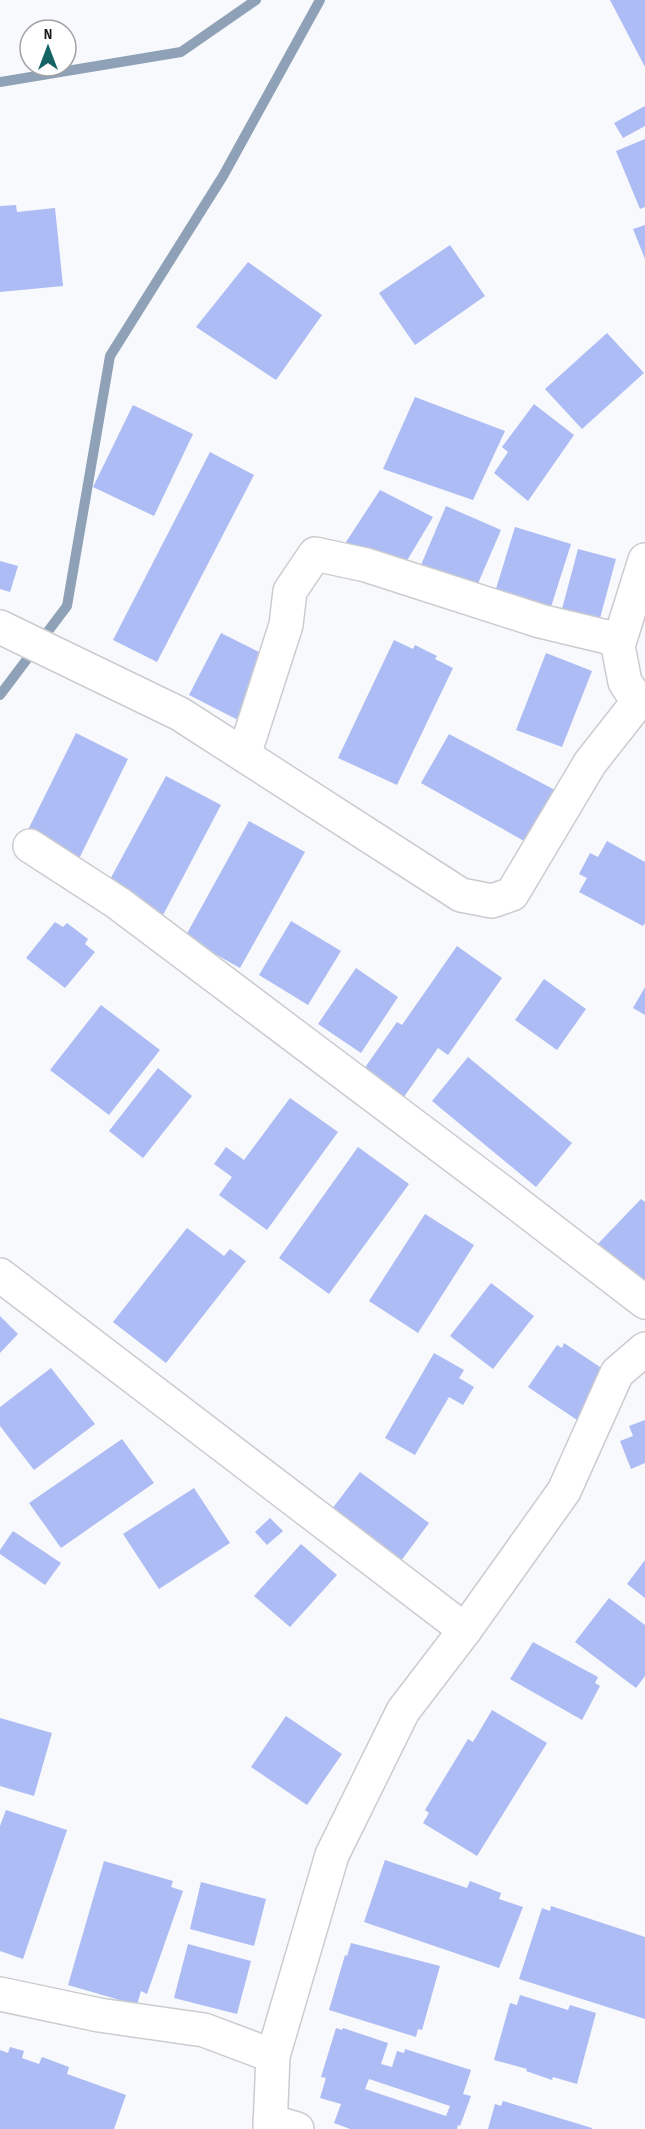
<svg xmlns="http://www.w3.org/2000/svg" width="645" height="2129" font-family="'Sofia Sans Condensed',sans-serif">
  <rect width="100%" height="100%" fill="#f8f9fc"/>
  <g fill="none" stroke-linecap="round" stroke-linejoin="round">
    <g stroke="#8fa1b6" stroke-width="10">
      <polyline points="0,82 181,52 256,0"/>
      <polyline points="0,695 67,606 110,356 223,176 320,0"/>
    </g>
  </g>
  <g fill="#adbcf4" fill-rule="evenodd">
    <polygon points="610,0 645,0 645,67"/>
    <polygon points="645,106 645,126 623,138 614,123"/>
    <polygon points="645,139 645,207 640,209 616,151"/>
    <polygon points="16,205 17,212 55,208 63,286 0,292 0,206"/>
    <polygon points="645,225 645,259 633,229"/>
    <polygon points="450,245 485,296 415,345 379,293"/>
    <polygon points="248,262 322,315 276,380 196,327"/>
    <polygon points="607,333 644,373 582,429 545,389"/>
    <polygon points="415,397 505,431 473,500 383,469"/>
    <polygon points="534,404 574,435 528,501 494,473 508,452 502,447"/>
    <polygon points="133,405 193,434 154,516 93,487"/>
    <polygon points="210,452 254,475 157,662 113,640"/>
    <polygon points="380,490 433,517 402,569 346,542"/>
    <polygon points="446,506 501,530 473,595 418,572"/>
    <polygon points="515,527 571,544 551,607 495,592"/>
    <polygon points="578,549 616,559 596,633 558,624"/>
    <polygon points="0,561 18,566 10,592 0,589"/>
    <polygon points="221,633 273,659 240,721 189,695"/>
    <polygon points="394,640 413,649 415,645 437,656 435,659 453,668 397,785 338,758"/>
    <polygon points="546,653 592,671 562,747 516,730"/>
    <polygon points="76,733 128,759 73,871 20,846"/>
    <polygon points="449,734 555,790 524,841 421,783"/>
    <polygon points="166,776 221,805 163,915 107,885"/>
    <polygon points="249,821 305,852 240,968 185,937"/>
    <polygon points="607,841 645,862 645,923 643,926 579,892 587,878 579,874 590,853 598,857"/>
    <polygon points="291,921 341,951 308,1005 259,975"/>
    <polygon points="55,922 63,927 67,923 88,939 85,944 95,952 65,988 26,958"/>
    <polygon points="457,946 502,978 448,1055 438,1048 399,1104 359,1076 397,1022 402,1025"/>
    <polygon points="356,968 398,997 361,1053 318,1024"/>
    <polygon points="544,979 586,1009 557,1050 515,1020"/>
    <polygon points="645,987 645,1015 633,1008"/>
    <polygon points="101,1005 160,1050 109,1115 50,1070"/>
    <polygon points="468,1057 572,1143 536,1187 432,1101"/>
    <polygon points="158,1068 192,1096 143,1158 109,1131"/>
    <polygon points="290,1098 338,1132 267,1230 219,1195 232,1177 214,1164 226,1147 244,1160"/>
    <polygon points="358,1147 409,1184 329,1294 279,1258"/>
    <polygon points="641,1199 645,1202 645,1291 593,1249"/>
    <polygon points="425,1214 474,1245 418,1333 369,1301"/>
    <polygon points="187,1228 224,1256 230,1249 246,1261 166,1363 113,1322"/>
    <polygon points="491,1283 534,1316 493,1369 450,1336"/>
    <polygon points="0,1316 18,1334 0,1353"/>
    <polygon points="564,1343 609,1373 577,1420 528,1387 557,1345 562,1348"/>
    <polygon points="434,1353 464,1370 459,1378 474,1387 463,1405 449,1397 415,1455 385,1438"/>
    <polygon points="51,1368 95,1424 34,1470 0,1426 0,1407"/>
    <polygon points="645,1420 645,1463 631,1469 620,1441 633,1436 629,1426"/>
    <polygon points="122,1439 154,1483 61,1548 29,1503"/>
    <polygon points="360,1472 429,1523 395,1569 326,1517"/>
    <polygon points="194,1488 230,1543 159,1589 123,1534"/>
    <polygon points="270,1518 283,1531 267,1545 255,1532"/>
    <polygon points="13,1531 61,1563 45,1585 0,1554 0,1550"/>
    <polygon points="301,1544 337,1575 290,1627 254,1596"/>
    <polygon points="645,1560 645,1598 627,1584"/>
    <polygon points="609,1598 645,1625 645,1676 636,1688 575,1642"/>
    <polygon points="533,1642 598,1677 595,1683 600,1686 582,1720 510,1679"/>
    <polygon points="492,1710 547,1743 477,1856 423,1823 429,1813 425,1810 468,1739 473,1742"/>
    <polygon points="286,1716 342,1754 307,1805 251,1767"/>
    <polygon points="0,1718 52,1733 34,1796 0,1786"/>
    <polygon points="6,1810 67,1830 23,1959 0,1951 0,1826"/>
    <polygon points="385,1860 467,1888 470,1881 501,1893 499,1899 523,1907 499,1968 364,1922"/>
    <polygon points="104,1861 173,1881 171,1887 183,1891 147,1994 141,1991 137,2005 68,1985"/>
    <polygon points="201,1882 266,1899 254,1946 190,1929"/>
    <polygon points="551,1906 645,1937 645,2019 519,1979 542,1908 550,1911"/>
    <polygon points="351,1943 440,1966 422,2030 418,2029 416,2037 329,2010 345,1955 347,1956"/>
    <polygon points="188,1944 251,1961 237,2014 174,1998"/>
    <polygon points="520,1995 568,2010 570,2005 596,2013 577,2084 553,2077 552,2080 526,2071 527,2069 494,2060 510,2003 517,2005"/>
    <path d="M 336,2028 L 342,2030 L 343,2028 L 388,2043 L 381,2064 L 392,2067 L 397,2051 L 404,2053 L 405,2049 L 471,2070 L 463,2094 L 471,2096 L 460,2126 L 458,2125 L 457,2129 L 350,2129 L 334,2123 L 341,2104 L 320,2098 L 326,2078 L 321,2077 ZM 369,2079 L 450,2106 L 446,2116 L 365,2089 Z"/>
    <polygon points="10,2047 24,2051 22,2058 39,2064 42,2057 69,2067 67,2074 126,2095 114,2129 0,2129 0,2050 8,2053"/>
    <polygon points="503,2101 592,2128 592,2129 488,2129 495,2104 501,2106"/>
  </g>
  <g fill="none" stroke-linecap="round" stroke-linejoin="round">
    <g stroke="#cbcccf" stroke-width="36">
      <g id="minor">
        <polyline points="0,627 180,714 461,895 492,901 512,894 590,763 638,702 645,701"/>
        <polyline points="638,702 625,682 618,646 645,560"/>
        <polyline points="244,755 286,625 290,591 315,554 366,565 540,621 607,637 620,638"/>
        <polyline points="30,846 118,903 502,1192 645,1302"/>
        <polyline points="0,1275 465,1630"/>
        <polyline points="0,1994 99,2015 204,2030 273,2056"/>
        <polyline points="270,2121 297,2129"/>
        <polyline points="270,2129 273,2056 332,1855 403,1711 465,1630 564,1491 617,1373 645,1349"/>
      </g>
    </g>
    <use href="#minor" stroke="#fff" stroke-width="33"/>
  </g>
  <g transform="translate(48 48)"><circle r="28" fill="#ffffff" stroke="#a1a1a2" stroke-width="1.5"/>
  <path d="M0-4.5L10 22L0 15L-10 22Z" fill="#146465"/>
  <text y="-9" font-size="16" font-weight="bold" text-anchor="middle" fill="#141516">N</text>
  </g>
</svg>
